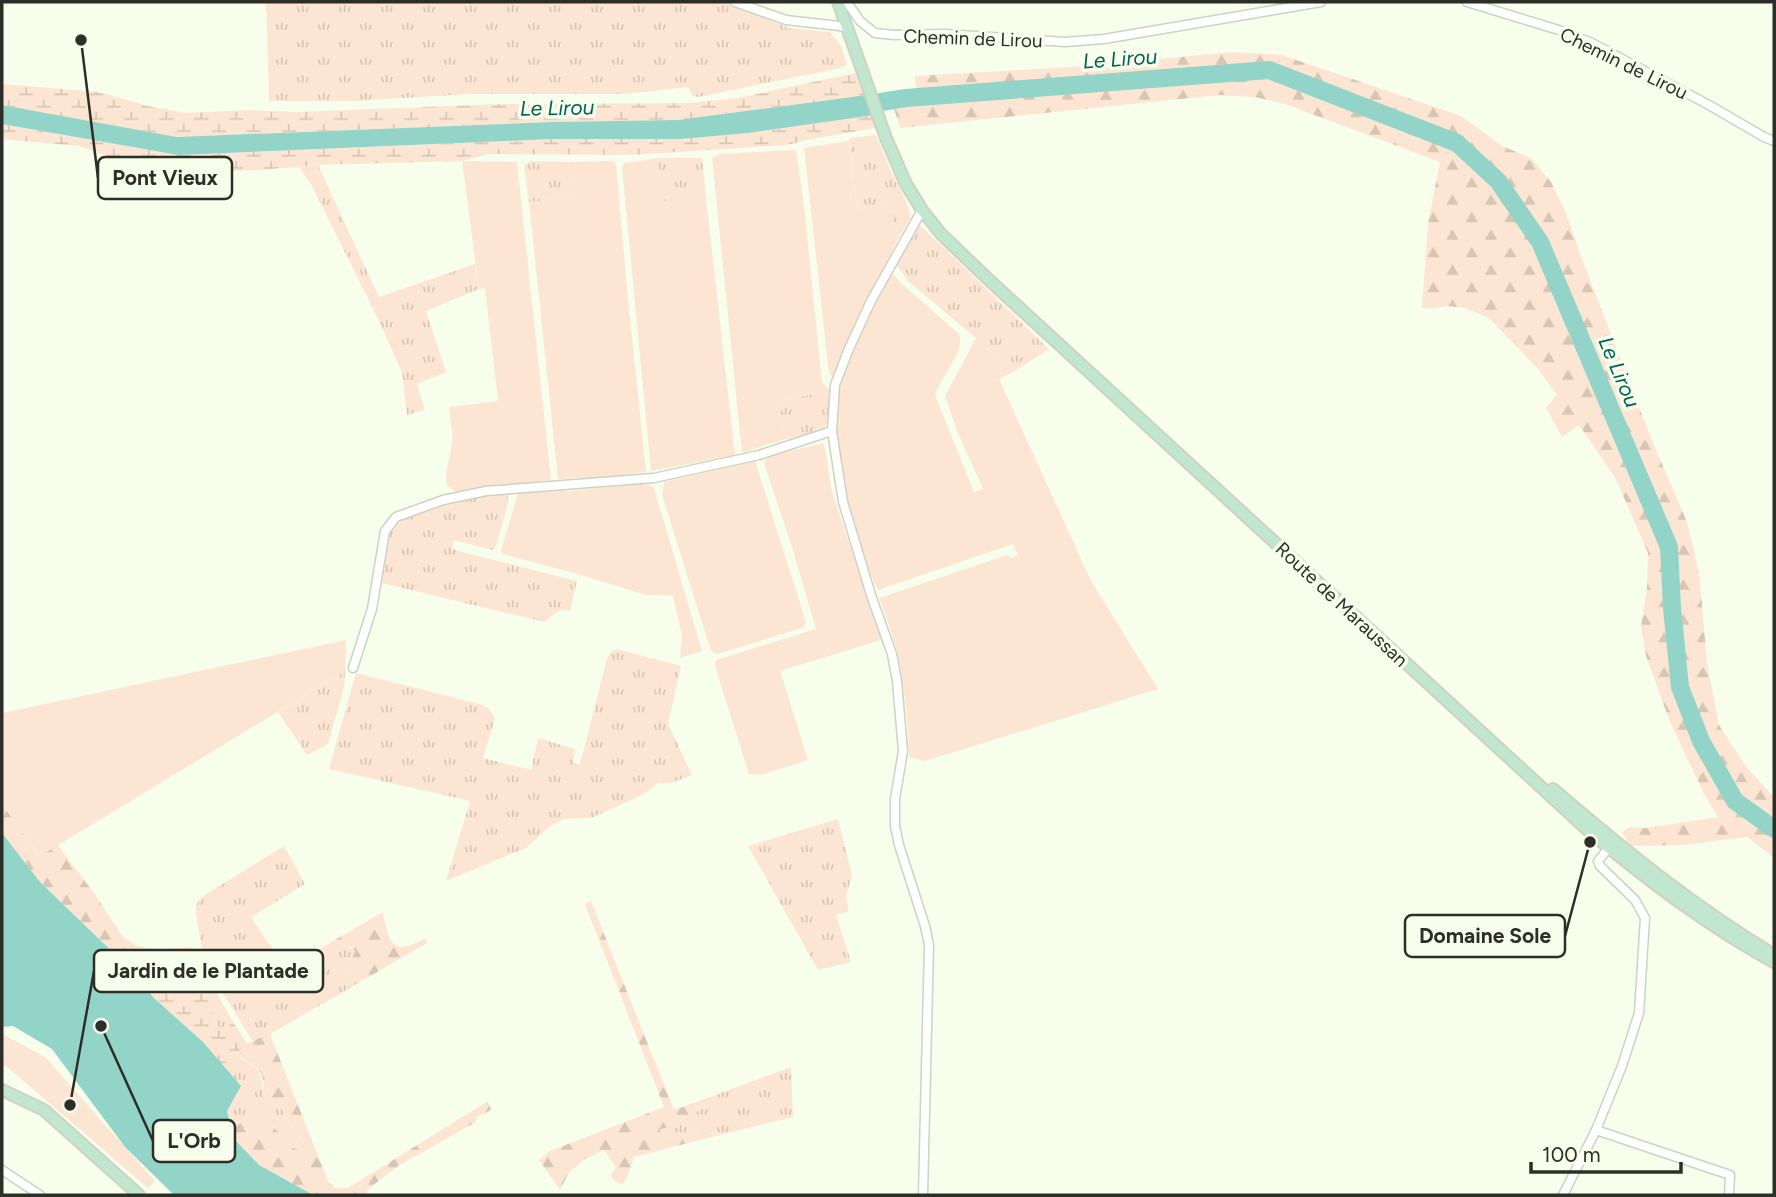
<svg xmlns="http://www.w3.org/2000/svg" width="1776" height="1197" font-family="Figtree,sans-serif">
  <defs>
    <pattern id="grass-tufts" width="24" height="20" patternUnits="userSpaceOnUse" patternTransform="scale(1.75)"><rect width="24" height="20" fill="#fce6d3"/><path d="M3 7l-1-3M5 7V3M7 7l1-3M15 17l-1-3M17 17v-4M19 17l1-3" fill="none" stroke="#d8c6b5"/></pattern>
    <pattern id="forest-firs" width="22" height="20" patternUnits="userSpaceOnUse" patternTransform="scale(1.75)"><rect width="22" height="20" fill="#fce6d3"/><path d="M5 1l3.5 6h-7zM16 11l3.5 6h-7z" fill="#d8c6b5"/></pattern>
    <pattern id="wetland-marsh" width="20" height="14" patternUnits="userSpaceOnUse" patternTransform="scale(1.75)"><rect width="20" height="14" fill="#fce6d3"/><path d="M1 5h8M5 5V1M11 12h8M15 12V8" fill="none" stroke="#d8c6b5"/></pattern>
  </defs>
  <rect width="100%" height="100%" fill="#f8feec"/>
  <g fill="url(#grass-tufts)">
    <polygon points="266,2 725,2 789,28 830,32 841,46 847,65 836,69 698,97 693,96 688,87 625,94 469,94 353,101 269,101"/>
    <polygon points="876,135 890,169 906,201 911,217 900,235 885,204 857,209 849,138"/>
    <polygon points="657,158 702,158 706,197 665,205"/>
    <polygon points="531,161 568,162 572,197 529,202 524,167 527,163"/>
    <polygon points="318,165 379,297 475,264 479,289 426,311 446,372 417,384 425,410 407,415 402,372 377,317 312,186 299,167"/>
    <polygon points="921,226 1049,349 1015,371 908,281 895,263 916,227"/>
    <path d="M 831,392 C 831,401 832,412 829,421 C 823,436 795,437 782,440 L 780,399 Z"/>
    <path d="M 509,492 L 507,507 L 496,546 L 492,550 L 454,540 L 452,548 L 458,551 L 577,581 L 570,611 C 559,608 553,614 545,622 L 381,583 L 391,522 L 451,500 Z"/>
    <polygon points="617,649 681,666 668,724 692,775 671,783 658,783 642,795 591,818 564,819 550,826 526,848 446,881 470,801 329,769 356,673 480,704 488,708 495,718 483,758 531,770 538,738 575,749 573,763 580,765 607,658 611,652"/>
    <polygon points="345,671 344,688 328,744 307,755 278,712"/>
    <polygon points="838,819 852,875 846,896 849,911 836,915 851,962 818,970 748,846"/>
    <path d="M 284,846 L 305,884 L 251,917 L 286,969 L 335,940 C 342,945 349,945 355,952 L 346,974 L 355,985 L 270,1034 L 253,1042 L 211,974 L 204,960 L 196,916 L 196,906 L 200,898 Z"/>
    <polygon points="195,962 205,972 232,1020 224,1027 218,1027 209,1004"/>
    <path d="M 242,1059 C 265,1072 260,1076 265,1099 L 282,1109 L 292,1127 L 304,1143 L 304,1152 C 289,1149 283,1140 274,1127 L 238,1124 L 232,1128 L 227,1111 L 240,1086 L 227,1071 Z"/>
    <path d="M 791,1067 L 793,1117 L 727,1133 L 704,1132 L 673,1138 L 658,1134 C 663,1127 669,1126 677,1128 L 681,1119 L 702,1109 L 718,1094 Z"/>
  </g>
  <g fill="url(#forest-firs)">
    <polygon points="1233,52 1282,55 1461,116 1502,146 1531,158 1551,182 1566,213 1582,259 1651,438 1687,522 1694,550 1700,581 1707,663 1719,725 1747,768 1774,797 1774,827 1741,805 1739,808 1774,833 1774,858 1747,837 1683,845 1630,846 1622,832 1630,827 1646,828 1718,817 1704,794 1670,722 1646,656 1641,627 1647,587 1648,553 1616,479 1579,425 1562,437 1546,408 1557,395 1538,369 1489,318 1465,308 1447,306 1430,309 1422,308 1428,223 1440,162 1285,104 1255,97 1219,95 900,128 893,105 915,102 1057,90 1056,80 916,89 915,76 1072,67"/>
    <polygon points="2,804 39,855 58,845 96,896 123,937 137,946 157,950 192,947 195,962 154,998 125,964 40,882 2,834"/>
    <polygon points="591,901 674,1110 718,1094 702,1109 681,1119 680,1125 677,1128 670,1127 661,1129 659,1134 673,1138 704,1132 727,1133 634,1157 627,1178 622,1184 616,1182 611,1177 612,1173 616,1168 604,1150 585,1159 569,1172 560,1190 539,1160 550,1151 664,1107 585,904"/>
    <path d="M 383,912 C 383,919 386,923 387,929 C 392,956 408,947 426,938 L 427,943 L 355,985 L 346,974 L 355,951 C 349,945 342,945 335,940 Z"/>
    <path d="M 270,1034 L 328,1181 L 335,1188 L 348,1188 L 488,1101 L 491,1110 L 477,1117 L 476,1122 L 398,1166 L 367,1190 L 367,1195 L 313,1195 L 310,1194 L 259,1166 L 235,1140 L 232,1128 C 244,1120 263,1117 274,1128 C 286,1138 286,1149 304,1151 L 304,1143 L 292,1127 L 282,1109 L 265,1099 C 264,1092 264,1083 262,1076 C 257,1064 244,1063 239,1051 L 245,1044 Z"/>
  </g>
  <g fill="url(#wetland-marsh)">
    <polygon points="855,73 867,95 678,120 552,122 177,137 2,105 2,84 99,92 148,106 185,113 250,110 297,112 501,104 690,103 738,98"/>
    <polygon points="872,115 876,128 811,139 787,145 632,155 489,154 462,161 318,165 261,170 205,172 167,170 110,157 79,146 2,139 2,124 178,155 553,139 681,139 748,133"/>
    <polygon points="195,962 209,1004 218,1027 224,1027 232,1020 247,1044 239,1051 242,1059 227,1071 203,1042 154,998"/>
  </g>
  <g fill="#fce6d3">
    <polygon points="849,141 857,209 885,204 900,235 838,361 834,377 829,374 804,148"/>
    <polygon points="793,150 796,150 804,205 822,382 831,392 780,399 782,440 742,453 712,158 719,154"/>
    <polygon points="657,158 665,204 706,197 735,455 651,471 622,167 625,163"/>
    <path d="M 462,161 L 517,162 L 551,480 L 494,486 L 456,492 L 447,486 C 444,470 451,457 452,441 C 453,430 450,418 449,407 L 498,401 L 485,288 L 479,289 Z"/>
    <polygon points="614,161 616,165 628,298 646,472 608,477 558,479 529,202 572,197 568,162"/>
    <path d="M 891,272 L 901,283 L 959,334 C 966,351 941,376 935,395 L 974,492 L 983,489 L 957,431 L 945,396 L 976,338 L 1015,371 L 999,379 L 1091,581 L 1158,689 L 925,761 L 909,757 C 908,718 904,679 894,641 C 890,626 884,612 879,598 L 1007,555 L 1011,558 L 1018,555 L 1013,544 L 878,590 L 875,585 C 851,523 826,452 841,385 C 843,373 849,361 853,349 C 859,336 864,322 870,309 C 876,296 884,284 891,272 Z"/>
    <path d="M 823,443 C 829,459 828,475 832,491 C 847,541 866,590 884,639 L 780,671 L 808,760 L 760,775 L 749,774 L 715,666 L 716,660 L 816,629 L 792,547 L 764,463 L 767,458 L 773,455 Z"/>
    <polygon points="755,461 806,622 804,627 718,654 711,651 662,495 664,482"/>
    <polygon points="640,484 651,485 654,488 702,651 680,658 682,636 673,596 646,595 584,576 503,554 501,551 518,493 580,490"/>
    <polygon points="346,640 345,671 40,856 2,804 2,713"/>
    <polygon points="2,1034 45,1057 155,1181 148,1188 6,1066 2,1066"/>
  </g>
  <g fill="#92d4c8">
    <polygon points="867,95 874,115 748,133 681,139 553,139 178,155 2,124 2,105 177,137 552,122 678,120"/>
    <polygon points="2,833 40,882 125,964 154,998 203,1042 241,1086 227,1111 235,1140 259,1165 313,1195 174,1195 125,1147 52,1049 13,1026 2,1027"/>
  </g>
  <g fill="none" stroke-linecap="round" stroke-linejoin="round">
    <polyline stroke="#92d4c8" stroke-width="18" points="856,106 906,98 1269,70 1457,143 1498,181 1540,242 1669,547 1672,608 1680,687 1701,741 1735,801 1774,829"/>
    <g stroke="#cdd3c1" stroke-width="11">
      <g id="minor">
        <polyline points="735,2 786,20 848,27"/>
        <polyline points="847,2 860,21 875,33 894,35 945,34 1065,42 1104,39 1321,2"/>
        <polyline points="1467,2 1562,31 1594,44 1709,105 1764,137 1774,141"/>
        <polyline points="832,431 843,502 871,595 892,654 897,681 903,751 895,799 895,826 899,845 925,926 929,945 923,1195"/>
        <polyline points="353,668 372,609 385,531 396,517 443,500 486,491 654,478 759,455 832,431 835,385 848,351 871,301 922,210"/>
        <polyline points="1596,1130 1730,1175 1729,1195"/>
        <polyline points="2,1170 40,1195"/>
        <polyline points="1563,1195 1596,1130 1622,1066 1639,1013 1645,918 1635,900 1600,866 1598,861 1612,844"/>
      </g>
    </g>
    <g stroke="#cdd3c1" stroke-width="14">
      <g id="secondary">
        <path d="M 838,2 L 886,138 L 906,184 L 922,210 L 941,234 L 989,280 L 1591,833 C 1649,881 1708,926 1774,962"/>
        <path d="M 1553,789 C 1623,849 1694,907 1774,955"/>
        <polyline points="2,1090 44,1110 139,1195"/>
      </g>
    </g>
    <use href="#minor" stroke="#fff" stroke-width="8"/>
    <use href="#secondary" stroke="#c2e7d0" stroke-width="10"/>
  </g>
  <g text-anchor="middle" stroke-width="7" stroke-linejoin="round" paint-order="stroke">
    <g font-size="19" fill="#2c2e27" stroke="#f8feec">
      <text transform="translate(973 38) rotate(2)" y="7">Chemin de Lirou</text>
      <text transform="translate(1624 63) rotate(26)" y="7">Chemin de Lirou</text>
      <text transform="translate(1342 604) rotate(43)" y="7">Route de Maraussan</text>
    </g>
    <g font-size="21" font-style="italic" fill="#006055" stroke="#f8feec">
      <text transform="translate(1120 59) rotate(-4)" y="7">Le Lirou</text>
      <text transform="translate(557 108) rotate(-1)" y="7">Le Lirou</text>
      <text transform="translate(1619 372) rotate(67)" y="7">Le Lirou</text>
    </g>
  </g>
  <path fill="none" stroke="#2c2e27" stroke-width="2.5" d="M81 40L98 178M1590 842L1565 936M70 1105L94 971M101 1026L153 1141"/>
  <g fill="#2c2e27" stroke="#f8feec" stroke-width="2.5">
    <circle cx="81" cy="40" r="7"/>
    <circle cx="1590" cy="842" r="7"/>
    <circle cx="70" cy="1105" r="7"/>
    <circle cx="101" cy="1026" r="7"/>
  </g>
  <g fill="#f8feec" stroke="#2c2e27" stroke-width="2.5">
    <rect x="98" y="157" width="134" height="42" rx="7"/>
    <rect x="1405" y="915" width="160" height="42" rx="7"/>
    <rect x="94" y="950" width="229" height="42" rx="7"/>
    <rect x="153" y="1120" width="82" height="42" rx="7"/>
  </g>
  <g font-size="21" text-anchor="middle" font-weight="bold" fill="#2c2e27">
    <text x="165" y="185">Pont Vieux</text>
    <text x="1485" y="943">Domaine Sole</text>
    <text x="208" y="978">Jardin de le Plantade</text>
    <text x="194" y="1148">L'Orb</text>
  </g>
  <rect width="1776" height="1197" fill="none" stroke="#2c2e27" stroke-width="7"/>
  <path d="M1531 1162v10h150v-10" fill="none" stroke="#2c2e27" stroke-width="3.5"/>
  <text x="1542" y="1162" font-size="21" fill="#2c2e27" stroke="#f8feec" stroke-width="5" paint-order="stroke">100 m</text>
</svg>
